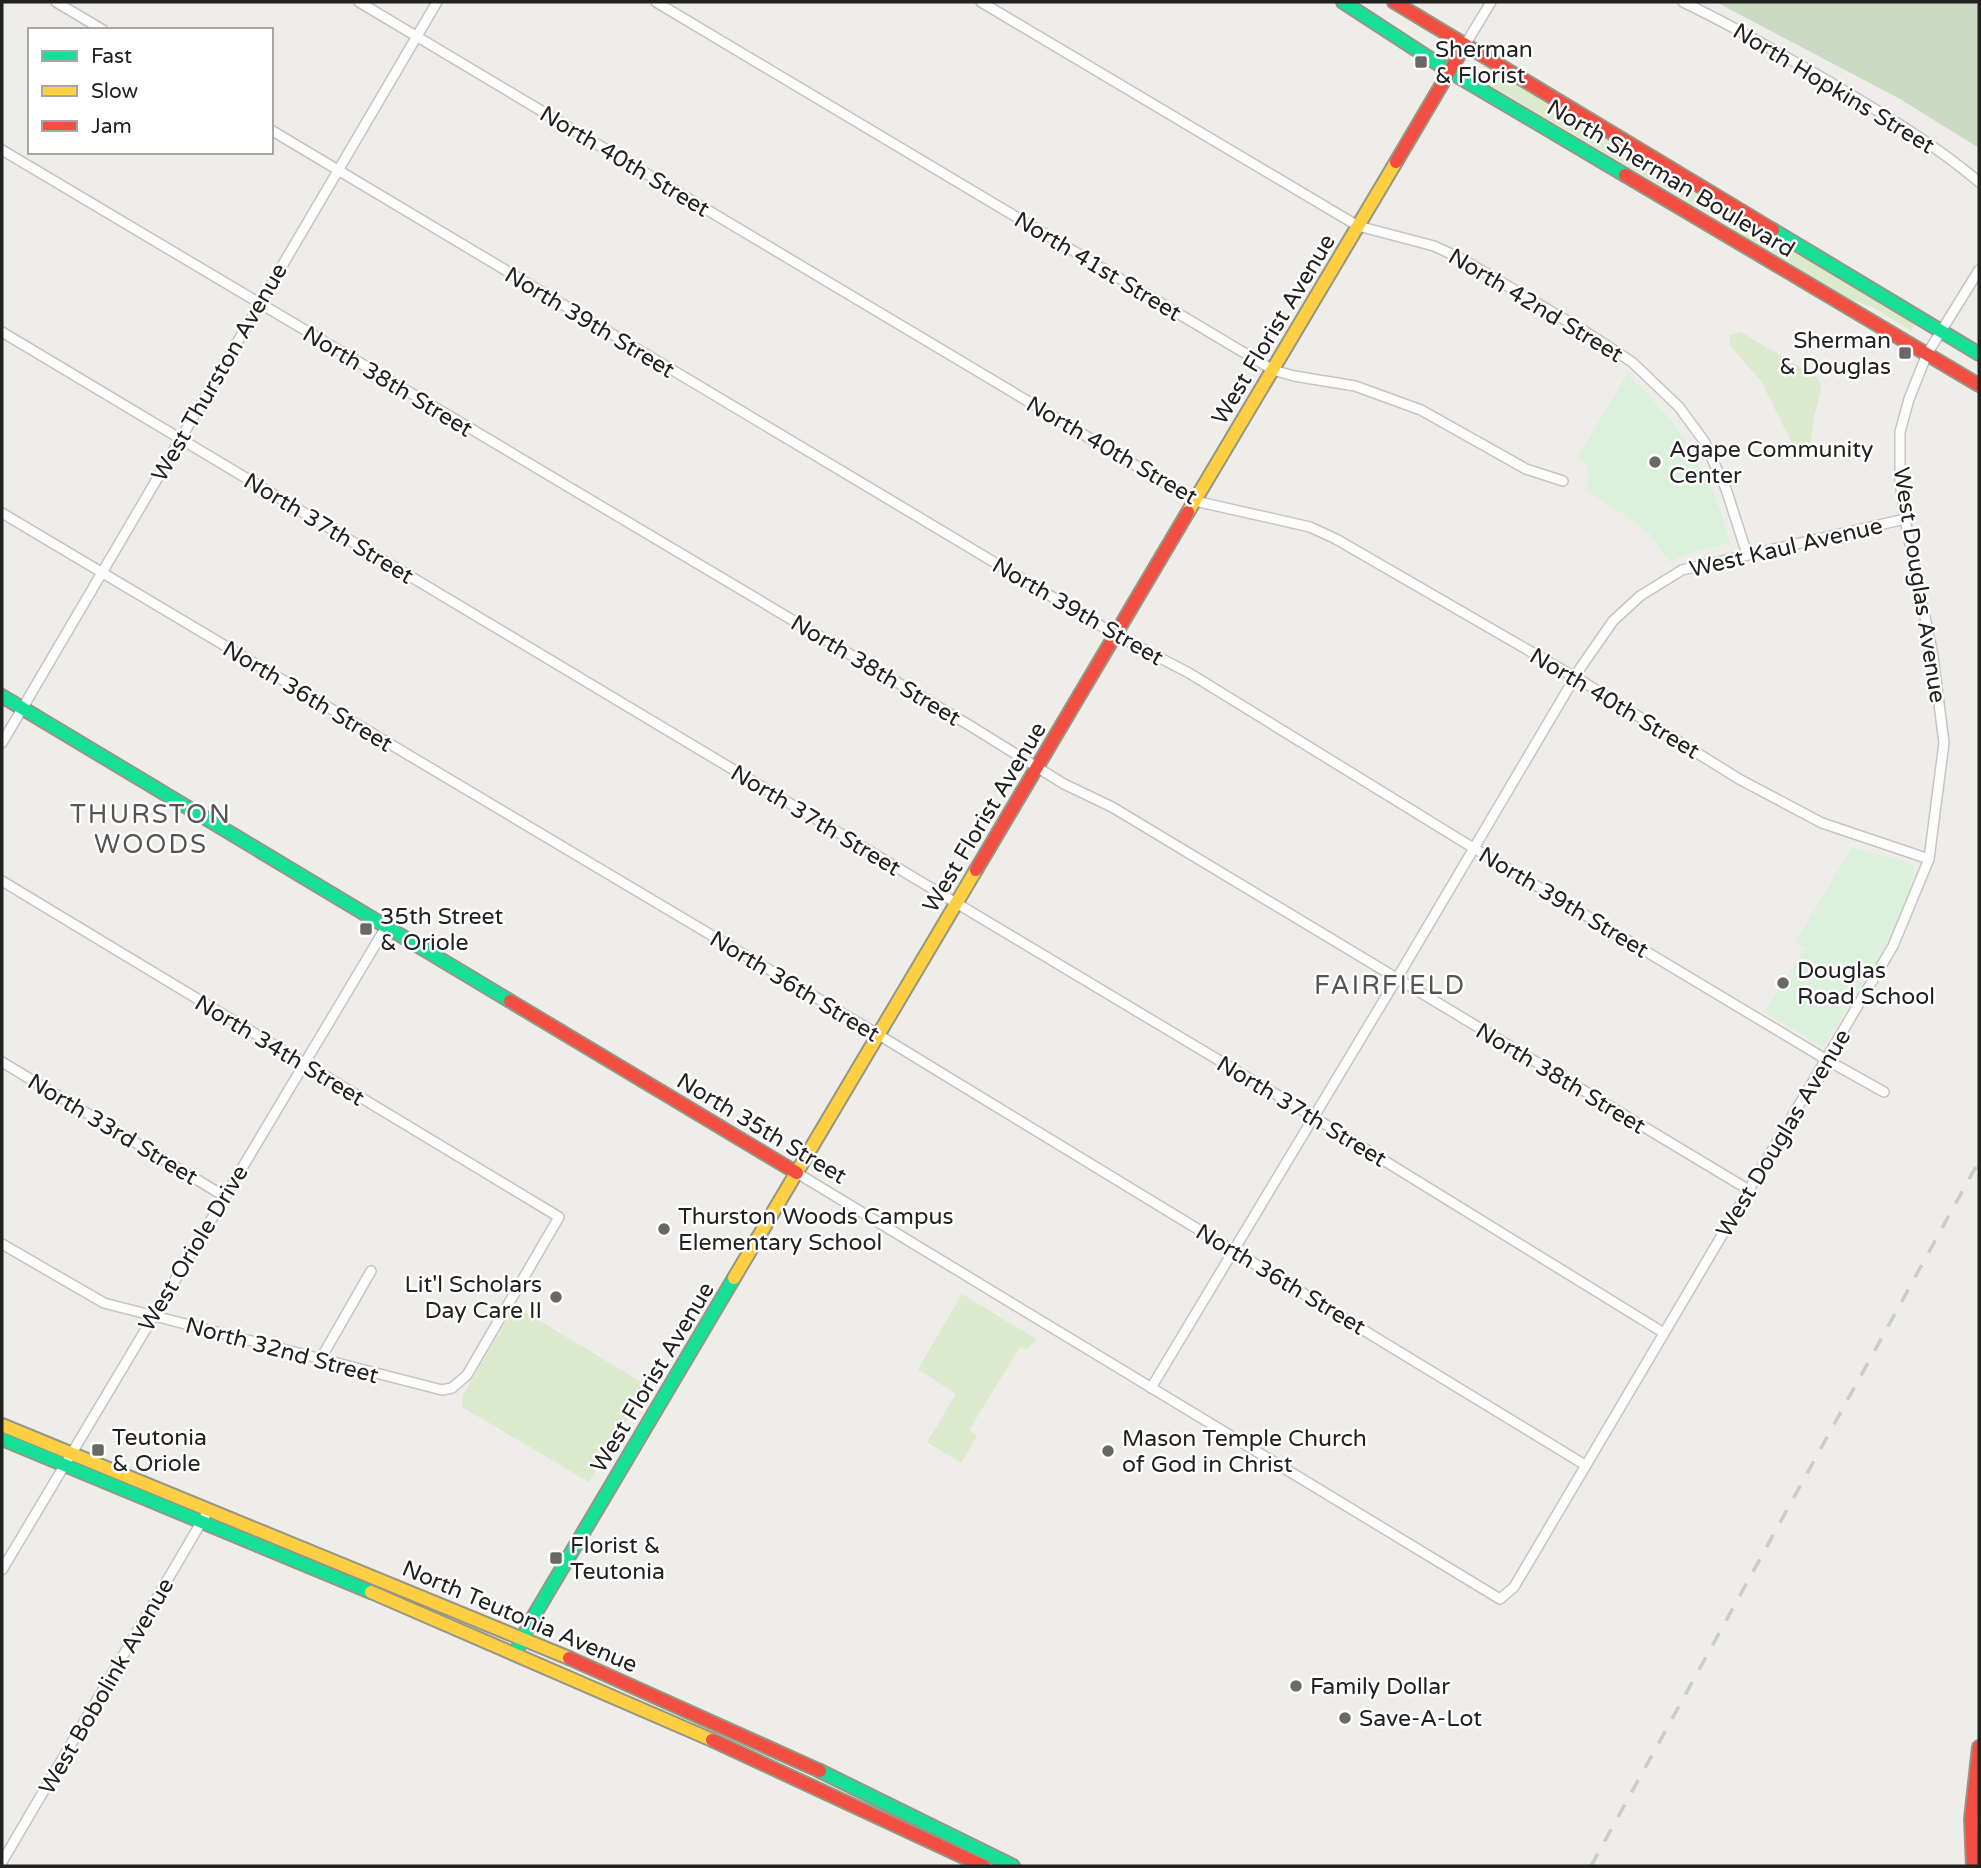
<svg xmlns="http://www.w3.org/2000/svg" width="1981" height="1868" font-family="'Varela Round',sans-serif">
  <rect width="100%" height="100%" fill="#efedea"/>
  <g fill="#dbe9cc">
    <polygon points="1484,65 1717,204 1720,206 1713,216 1478,78"/>
    <polygon points="1740,217 1916,323 1912,330 1910,330 1872,307 1849,299 1734,230 1731,227 1732,220"/>
    <polygon points="1741,332 1818,378 1821,388 1814,417 1810,448 1807,453 1797,453 1761,381 1730,346 1729,335"/>
    <polygon points="962,1294 1036,1339 1029,1348 1025,1349 1020,1347 969,1430 977,1436 961,1463 927,1442 956,1394 918,1369"/>
    <polygon points="515,1306 648,1386 589,1482 462,1407 463,1395"/>
  </g>
  <polygon fill="#cbdac2" points="1716,2 1979,2 1979,148 1900,99"/>
  <g fill="#dbf1db">
    <path d="M 1627,374 C 1681,425 1711,472 1730,543 L 1697,551 L 1669,562 L 1650,534 L 1633,520 L 1586,491 C 1590,477 1591,466 1578,457 Z"/>
    <path d="M 1852,847 L 1915,865 C 1905,929 1857,992 1823,1047 L 1764,1012 L 1805,948 L 1795,942 Z"/>
  </g>
  <g fill="none" stroke-linecap="round" stroke-linejoin="round">
    <g stroke="#c5c4c2" stroke-width="12">
      <g id="street">
        <polyline points="56,2 103,30"/>
        <polyline points="359,2 1195,501 1310,527 1336,539 1585,683 1739,779 1822,823 1929,859"/>
        <polyline points="656,2 1273,370 1294,376 1355,386 1421,410 1526,469 1563,481"/>
        <polyline points="981,2 1358,226 1434,246 1462,259 1586,332 1632,362 1679,407 1704,441 1726,489 1747,554"/>
        <path d="M 1683,2 C 1733,26 1780,53 1828,81 C 1880,112 1933,143 1979,182"/>
        <polyline points="1465,45 1491,2"/>
        <polyline points="271,130 1116,635 1189,673 1462,841 1827,1060 1884,1092"/>
        <polyline points="2,150 969,725 1064,784 1112,807 1749,1190"/>
        <polyline points="2,332 1302,1110 1664,1333"/>
        <polyline points="2,513 879,1035 1585,1465"/>
        <polyline points="2,743 437,2"/>
        <polyline points="2,881 559,1217 467,1375 452,1388 442,1390 104,1303 2,1244"/>
        <polyline points="2,1062 224,1196"/>
        <polyline points="797,1173 1500,1599 1514,1587 1893,946 1929,859 1944,743 1933,656 1905,519 1900,481 1900,432 1909,399 1927,354 1979,270"/>
        <polyline points="320,1360 371,1271"/>
        <polyline points="1151,1388 1396,980 1581,667 1613,621 1640,596 1682,570 1905,519"/>
        <polyline points="2,1570 386,927"/>
        <polyline points="2,1862 209,1509"/>
      </g>
    </g>
    <g stroke="#959784" stroke-width="16">
      <g id="fast">
        <polyline points="1343,2 1449,71 1625,175"/>
        <polyline points="1773,230 1979,354"/>
        <polyline points="2,696 510,1001"/>
        <polyline points="2,1439 371,1592"/>
        <polyline points="515,1654 532,1619 734,1278"/>
        <polyline points="820,1771 1013,1866"/>
      </g>
    </g>
    <g stroke="#959784" stroke-width="16">
      <g id="slow">
        <polyline points="1188,512 1396,162"/>
        <polyline points="734,1278 976,870"/>
        <polyline points="2,1425 569,1658"/>
        <polyline points="371,1592 712,1740"/>
      </g>
    </g>
    <g stroke="#959784" stroke-width="16">
      <g id="jam">
        <polyline points="1394,2 1773,230"/>
        <polyline points="1396,162 1465,45"/>
        <polyline points="1625,175 1979,385"/>
        <polyline points="976,870 1188,512"/>
        <polyline points="510,1001 797,1173"/>
        <polyline points="569,1658 820,1771"/>
        <polyline points="712,1740 983,1866"/>
        <polyline points="1973,1866 1971,1819 1979,1747"/>
      </g>
    </g>
    <use href="#street" stroke="#fdfcfc" stroke-width="9"/>
    <use href="#fast" stroke="#16e098" stroke-width="12"/>
    <use href="#slow" stroke="#ffcf43" stroke-width="12"/>
    <use href="#jam" stroke="#f24e42" stroke-width="12"/>
    <polyline stroke="#cbcbcb" stroke-width="3.5" stroke-dasharray="14 14" stroke-linecap="butt" points="1591,1866 1979,1161"/>
  </g>
  <g fill="#696867" stroke="#fff" stroke-width="2.5">
    <rect x="1414" y="55" width="14" height="14" rx="3.5"/>
    <rect x="1898" y="346" width="14" height="14" rx="3.5"/>
    <circle cx="1655" cy="462" r="7"/>
    <rect x="359" y="922" width="14" height="14" rx="3.5"/>
    <circle cx="1783" cy="983" r="7"/>
    <circle cx="664" cy="1229" r="7"/>
    <circle cx="556" cy="1297" r="7"/>
    <rect x="91" y="1443" width="14" height="14" rx="3.5"/>
    <circle cx="1108" cy="1451" r="7"/>
    <rect x="549" y="1551" width="14" height="14" rx="3.5"/>
    <circle cx="1296" cy="1686" r="7"/>
    <circle cx="1345" cy="1718" r="7"/>
  </g>
  <g text-anchor="middle" stroke-width="5" stroke-linejoin="round" paint-order="stroke">
    <g font-size="23" fill="#212121" stroke="#fff" text-anchor="start">
      <text x="1435" y="57">Sherman<tspan x="1435" dy="26">&amp; Florist</tspan></text>
      <text x="1891" y="348" text-anchor="end">Sherman<tspan x="1891" dy="26">&amp; Douglas</tspan></text>
      <text x="1669" y="457">Agape Community<tspan x="1669" dy="26">Center</tspan></text>
      <text x="380" y="924">35th Street<tspan x="380" dy="26">&amp; Oriole</tspan></text>
      <text x="1797" y="978">Douglas<tspan x="1797" dy="26">Road School</tspan></text>
      <text x="678" y="1224">Thurston Woods Campus<tspan x="678" dy="26">Elementary School</tspan></text>
      <text x="542" y="1292" text-anchor="end">Lit'l Scholars<tspan x="542" dy="26">Day Care II</tspan></text>
      <text x="112" y="1445">Teutonia<tspan x="112" dy="26">&amp; Oriole</tspan></text>
      <text x="1122" y="1446">Mason Temple Church<tspan x="1122" dy="26">of God in Christ</tspan></text>
      <text x="570" y="1553">Florist &amp;<tspan x="570" dy="26">Teutonia</tspan></text>
      <text x="1310" y="1694">Family Dollar</text>
      <text x="1359" y="1726">Save-A-Lot</text>
    </g>
    <g font-size="23" fill="#212121" stroke="#fff">
      <text transform="translate(1834 88) rotate(31)" y="8">North Hopkins Street</text>
      <text transform="translate(625 161) rotate(31)" y="8">North 40th Street</text>
      <text transform="translate(1671 178) rotate(31)" y="8">North Sherman Boulevard</text>
      <text transform="translate(1098 266) rotate(31)" y="8">North 41st Street</text>
      <text transform="translate(1536 305) rotate(31)" y="8">North 42nd Street</text>
      <text transform="translate(590 322) rotate(31)" y="8">North 39th Street</text>
      <text transform="translate(1273 329) rotate(-59)" y="8">West Florist Avenue</text>
      <text transform="translate(219 372) rotate(-60)" y="8">West Thurston Avenue</text>
      <text transform="translate(388 381) rotate(31)" y="8">North 38th Street</text>
      <text transform="translate(1112 450) rotate(30)" y="8">North 40th Street</text>
      <text transform="translate(329 528) rotate(31)" y="8">North 37th Street</text>
      <text transform="translate(1786 547) rotate(-13)" y="8">West Kaul Avenue</text>
      <text transform="translate(1920 585) rotate(81)" y="8">West Douglas Avenue</text>
      <text transform="translate(1078 611) rotate(30)" y="8">North 39th Street</text>
      <text transform="translate(876 670) rotate(31)" y="8">North 38th Street</text>
      <text transform="translate(308 696) rotate(31)" y="8">North 36th Street</text>
      <text transform="translate(1615 703) rotate(31)" y="8">North 40th Street</text>
      <text transform="translate(984 817) rotate(-59)" y="8">West Florist Avenue</text>
      <text transform="translate(816 820) rotate(31)" y="8">North 37th Street</text>
      <text transform="translate(1564 902) rotate(31)" y="8">North 39th Street</text>
      <text transform="translate(795 986) rotate(31)" y="8">North 36th Street</text>
      <text transform="translate(280 1050) rotate(31)" y="8">North 34th Street</text>
      <text transform="translate(1561 1078) rotate(31)" y="8">North 38th Street</text>
      <text transform="translate(1302 1111) rotate(31)" y="8">North 37th Street</text>
      <text transform="translate(762 1128) rotate(31)" y="8">North 35th Street</text>
      <text transform="translate(113 1129) rotate(31)" y="8">North 33rd Street</text>
      <text transform="translate(1783 1133) rotate(-59)" y="8">West Douglas Avenue</text>
      <text transform="translate(193 1248) rotate(-59)" y="8">West Oriole Drive</text>
      <text transform="translate(1281 1279) rotate(31)" y="8">North 36th Street</text>
      <text transform="translate(282 1350) rotate(15)" y="8">North 32nd Street</text>
      <text transform="translate(652 1377) rotate(-59)" y="8">West Florist Avenue</text>
      <text transform="translate(520 1616) rotate(23)" y="8">North Teutonia Avenue</text>
      <text transform="translate(106 1686) rotate(-60)" y="8">West Bobolink Avenue</text>
    </g>
    <g font-size="26" letter-spacing="2" fill="#545454" stroke="#fff">
      <text x="151" y="823">THURSTON<tspan x="151" dy="30">WOODS</tspan></text>
      <text x="1390" y="994">FAIRFIELD</text>
    </g>
  </g>
  <rect width="1981" height="1868" fill="none" stroke="#212121" stroke-width="7"/>
  <rect x="28" y="28" width="245" height="126" fill="#ffffff" stroke="#a6a6a6" stroke-width="2"/>
  <rect x="42" y="51" width="35" height="10" fill="#16e098" stroke="#a6a6a6" stroke-width="2"/>
  <text x="91" y="63" font-size="21" fill="#212121">Fast</text>
  <rect x="42" y="86" width="35" height="10" fill="#ffcf43" stroke="#a6a6a6" stroke-width="2"/>
  <text x="91" y="98" font-size="21" fill="#212121">Slow</text>
  <rect x="42" y="121" width="35" height="10" fill="#f24e42" stroke="#a6a6a6" stroke-width="2"/>
  <text x="91" y="133" font-size="21" fill="#212121">Jam</text>
</svg>
